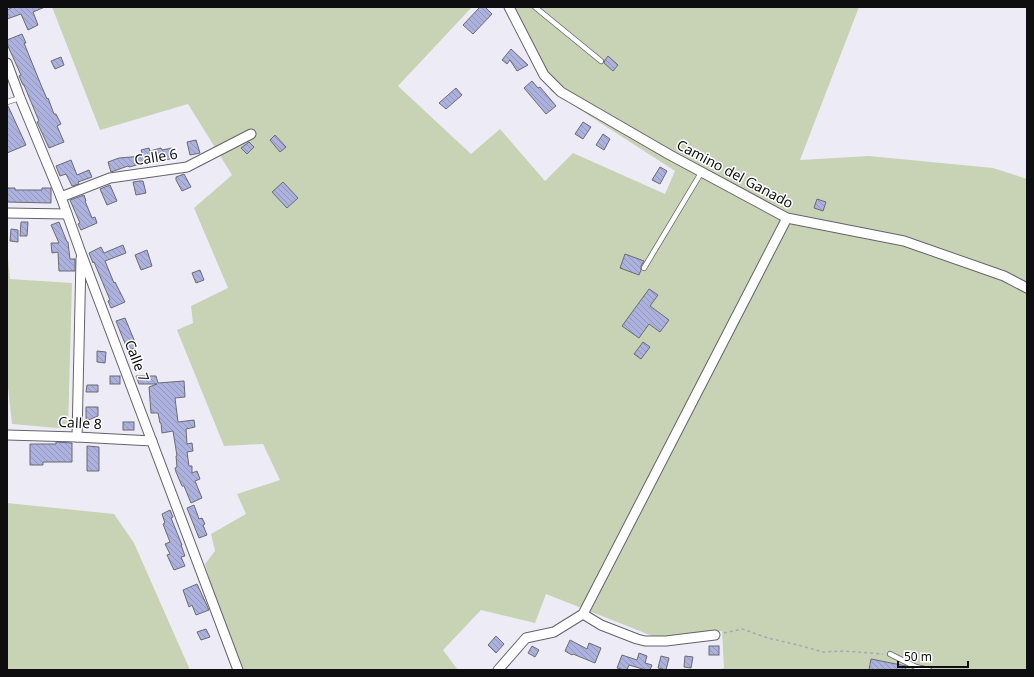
<svg xmlns="http://www.w3.org/2000/svg" width="1034" height="677" font-family="'Noto Sans',sans-serif">
  <defs>
    <pattern id="building-back-hatch" width="6" height="6" patternUnits="userSpaceOnUse"><rect width="6" height="6" fill="#acb1de"/><path d="M-1 5l2 2M0 0l6 6M5-1l2 2" fill="none" stroke="#9397bd"/></pattern>
  </defs>
  <rect width="100%" height="100%" fill="#edecf6"/>
  <g fill="#c8d3b5">
    <polygon points="52,7 472,7 398,86 471,154 500,129 545,181 573,153 665,194 675,171 551,91 516,31 504,7 859,7 800,160 869,156 993,168 1027,179 1027,670 719,670 724,668 722,631 655,637 546,594 535,623 481,610 443,650 458,670 236,670 205,564 215,551 211,534 246,514 237,494 280,480 263,444 224,446 177,330 193,323 191,306 228,288 194,208 232,175 188,104 100,130"/>
    <polygon points="7,249 10,279 72,283 68,429 12,424 7,378"/>
    <polygon points="7,503 114,514 134,543 190,670 7,670"/>
  </g>
  <g fill="url(#building-back-hatch)" stroke="#6a6b73">
    <polygon points="13,7 45,7 33,12 38,25 28,30 21,14 7,19 7,10"/>
    <polygon points="480,7 485,7 492,14 473,34 463,25"/>
    <polygon points="22,34 26,43 24,43 41,85 47,99 48,98 54,114 56,114 61,124 57,126 64,142 49,148 37,122 39,121 24,85 23,85 19,76 21,75 7,44 7,40"/>
    <polygon points="511,49 528,65 517,71 510,60 507,64 502,60"/>
    <polygon points="608,56 618,65 613,71 604,63 605,60"/>
    <polygon points="61,57 64,65 55,69 51,61"/>
    <polygon points="532,81 538,88 540,87 556,106 546,114 524,88"/>
    <polygon points="456,88 462,95 446,109 439,103"/>
    <polygon points="8,106 26,145 7,153 7,106"/>
    <polygon points="583,122 591,127 583,139 575,134"/>
    <polygon points="603,134 610,139 604,150 596,145"/>
    <polygon points="275,135 286,147 280,152 270,140"/>
    <polygon points="196,140 200,153 190,155 187,142"/>
    <polygon points="249,142 254,147 247,154 241,148"/>
    <polygon points="149,148 150,151 161,148 162,150 172,148 174,158 157,162 156,160 129,167 128,166 111,172 108,162 119,158 143,156 141,150"/>
    <polygon points="71,160 77,175 89,170 92,177 78,182 79,184 72,186 66,174 60,176 56,166"/>
    <polygon points="660,167 667,171 660,184 652,180"/>
    <polygon points="184,174 191,187 182,191 176,180 176,177"/>
    <polygon points="140,181 143,181 146,193 136,195 133,182"/>
    <polygon points="283,182 298,198 287,208 272,192"/>
    <polygon points="110,185 117,201 107,205 100,189"/>
    <polygon points="7,188 15,188 15,190 42,190 42,188 51,188 51,203 7,202"/>
    <polygon points="84,195 86,201 85,201 92,218 95,217 97,223 81,230 78,224 80,223 70,200"/>
    <polygon points="817,199 826,202 823,211 814,208"/>
    <polygon points="21,222 28,222 27,236 20,236"/>
    <polygon points="59,222 67,242 68,242 70,259 75,259 75,271 59,271 58,252 52,253 51,243 59,243 51,225"/>
    <polygon points="11,229 18,230 18,242 10,241"/>
    <polygon points="123,245 126,253 105,261 114,283 115,282 125,302 111,308 108,301 110,300 94,262 93,263 89,253 101,247 104,253"/>
    <polygon points="147,250 152,266 141,270 135,255"/>
    <polygon points="625,254 644,261 641,266 641,270 639,275 620,268"/>
    <polygon points="200,270 204,280 196,283 192,273"/>
    <polygon points="649,289 658,295 650,306 669,320 660,332 649,324 639,338 622,326"/>
    <polygon points="125,318 137,347 128,351 116,321"/>
    <polygon points="643,342 650,347 641,359 634,354"/>
    <polygon points="97,351 106,352 105,363 97,362"/>
    <rect x="110" y="376" width="10" height="8"/>
    <polygon points="136,376 156,376 158,383 184,381 185,397 175,398 178,422 194,420 195,427 186,429 187,444 192,443 193,451 187,452 189,466 192,466 192,473 197,471 200,479 195,481 202,498 191,503 184,486 182,486 176,472 175,468 177,467 176,456 177,456 173,431 162,433 161,423 160,423 158,413 151,413 149,387 157,384 139,384"/>
    <polygon points="87,385 98,385 98,392 86,392"/>
    <polygon points="86,407 98,407 98,416 86,421"/>
    <rect x="123" y="422" width="11" height="8"/>
    <polygon points="56,442 72,443 72,462 43,462 43,465 30,465 30,444 56,444"/>
    <polygon points="87,446 99,447 99,471 87,471"/>
    <polygon points="194,505 199,519 202,518 205,524 203,525 207,535 199,538 187,508"/>
    <polygon points="170,510 173,517 171,518 182,545 181,545 185,556 181,557 185,566 174,570 167,555 170,554 165,544 170,542 163,524 165,523 162,514"/>
    <polygon points="197,584 209,610 196,615 192,605 189,607 183,590"/>
    <polygon points="206,629 210,637 201,640 197,632"/>
    <polygon points="496,636 504,644 496,653 488,645"/>
    <polygon points="570,640 587,649 589,643 601,648 595,663 573,654 572,655 565,651"/>
    <polygon points="532,646 539,650 535,657 528,653"/>
    <rect x="709" y="646" width="10" height="9"/>
    <polygon points="639,653 647,656 645,663 652,665 650,670 646,670 629,665 627,670 624,670 617,668 622,655 637,660"/>
    <polygon points="661,656 669,658 666,670 658,668"/>
    <polygon points="685,656 693,657 691,668 684,667"/>
    <polygon points="871,659 906,666 905,670 869,670"/>
  </g>
  <g fill="none" stroke-linecap="round" stroke-linejoin="round">
    <g stroke="#64636b" stroke-width="6">
      <g id="service">
        <polyline points="535,7 601,61"/>
        <polyline points="7,102 20,98"/>
        <polyline points="644,268 701,173"/>
        <polyline points="890,654 916,667 929,670"/>
      </g>
    </g>
    <g stroke="#64636b" stroke-width="11">
      <g id="minor">
        <polyline points="509,7 544,75 561,92 670,155 787,218 904,241 1004,276 1027,288"/>
        <polyline points="7,63 20,98 61,197 81,253 238,670"/>
        <polyline points="61,197 110,178 187,167 251,134"/>
        <polyline points="7,213 67,214"/>
        <polyline points="7,435 77,437 152,441"/>
        <polyline points="77,437 81,258"/>
        <polyline points="583,614 601,625 637,639 645,641 666,641 715,635"/>
        <polyline points="498,670 526,638 554,632 583,614 787,218"/>
      </g>
    </g>
    <polyline stroke="#a8a7af" stroke-width="1.5" stroke-dasharray="3 3" stroke-linecap="butt" points="724,633 742,629 768,638 798,645 823,652 844,651 883,654"/>
    <use href="#service" stroke="#fff" stroke-width="4.5"/>
    <use href="#minor" stroke="#fff" stroke-width="9"/>
  </g>
  <g text-anchor="middle" stroke-width="3" stroke-linejoin="round" paint-order="stroke">
    <g font-size="14" fill="#0e0e11" stroke="#fff">
      <text transform="translate(156 157) rotate(-9)" y="5">Calle 6</text>
      <text transform="translate(735 174) rotate(28)" y="5">Camino del Ganado</text>
      <text transform="translate(137 361) rotate(69)" y="5">Calle 7</text>
      <text transform="translate(80 423) rotate(3)" y="5">Calle 8</text>
    </g>
  </g>
  <rect width="1034" height="677" fill="none" stroke="#0e0e11" stroke-width="16"/>
  <path d="M898 661v6h70v-6" fill="none" stroke="#0e0e11" stroke-width="2"/>
  <text x="904" y="661" font-size="12" fill="#0e0e11" stroke="#ffffff" stroke-width="3" paint-order="stroke">50 m</text>
</svg>
